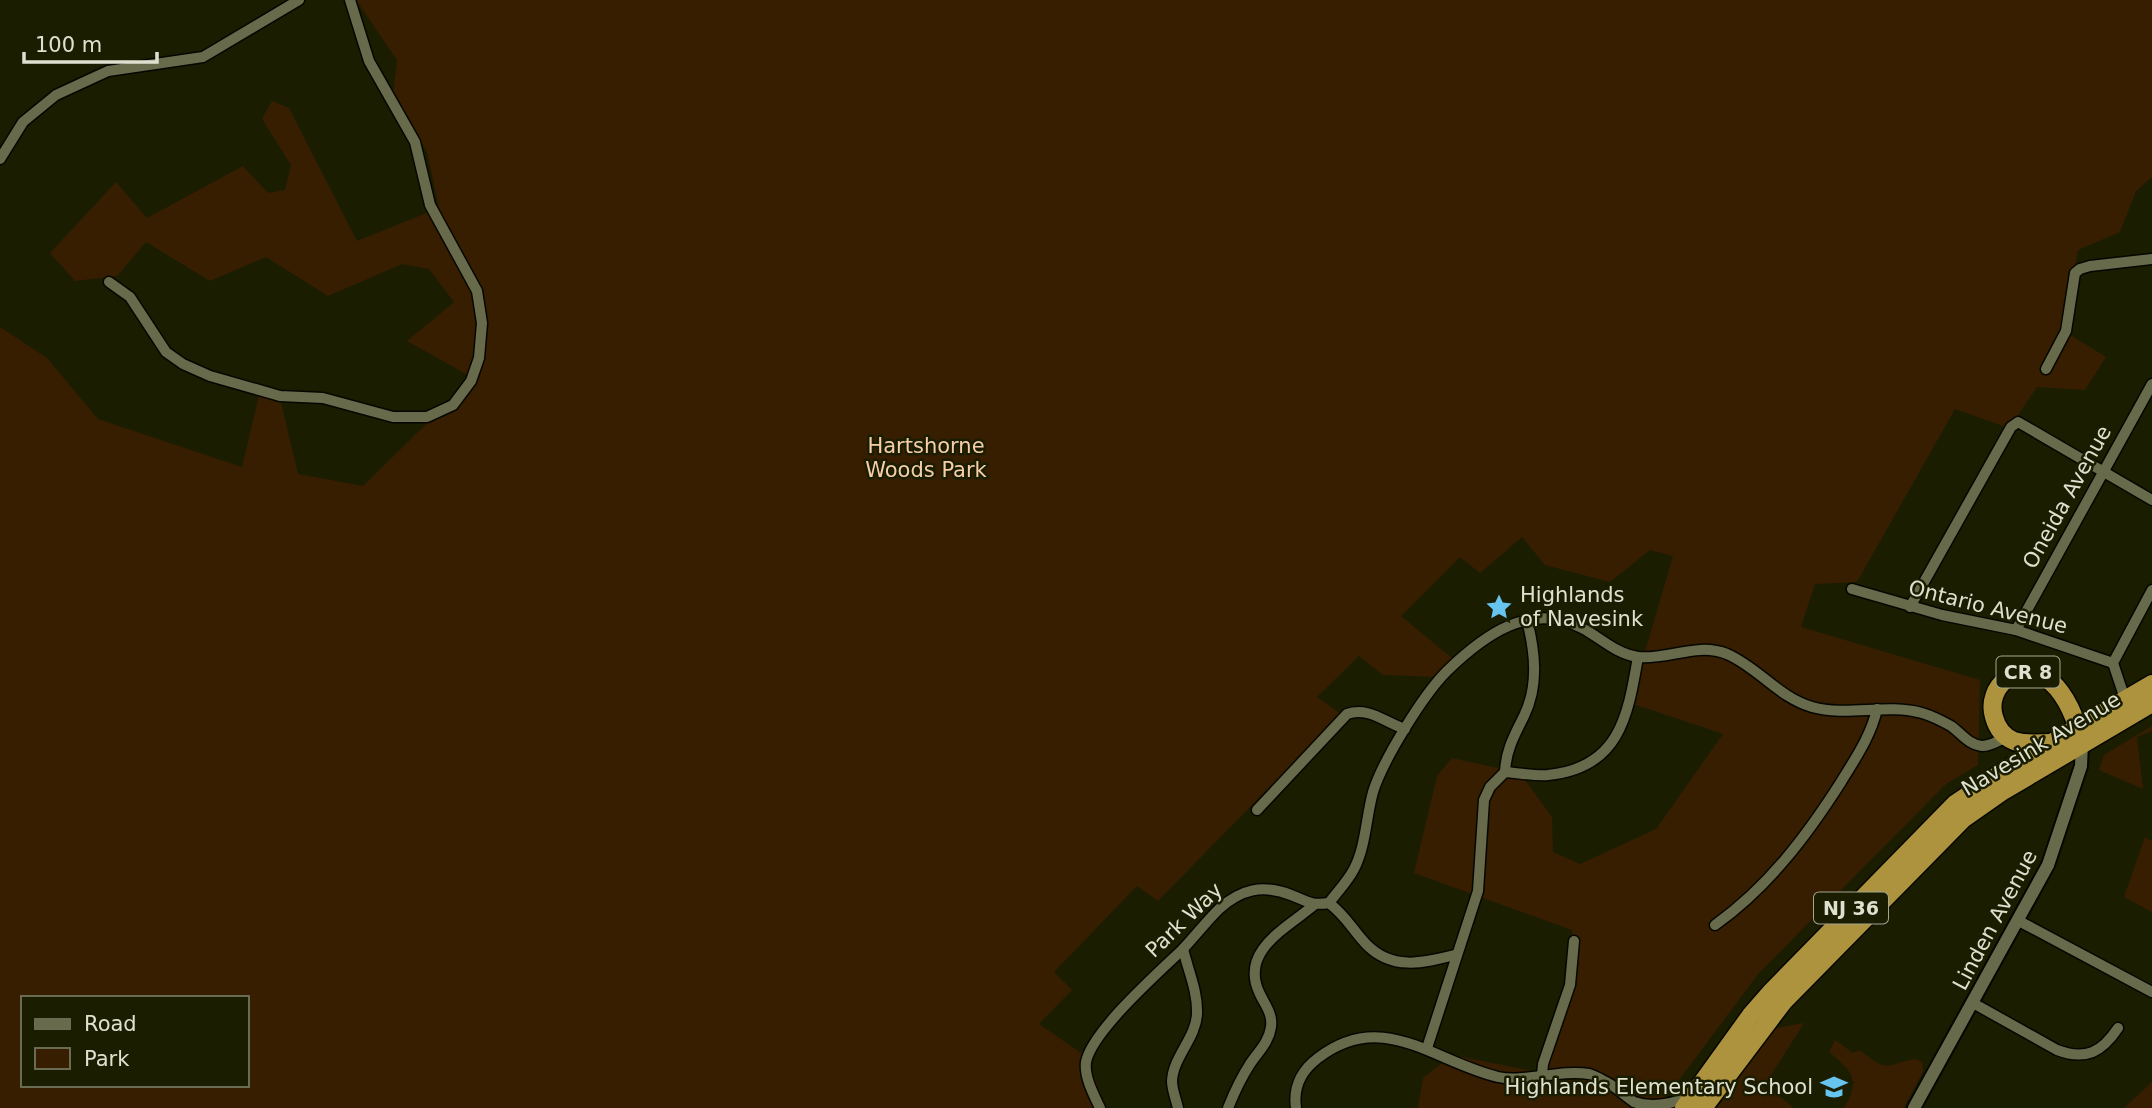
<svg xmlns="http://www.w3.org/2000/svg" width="2152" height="1108" font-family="'DejaVu Sans',sans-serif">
  <rect width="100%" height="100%" fill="#1b1d01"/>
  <g fill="#371e00" fill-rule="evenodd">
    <path d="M 356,0 L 2152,0 L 2152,177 L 2136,191 L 2120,232 L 2078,250 L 2064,331 L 2106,357 L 2085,390 L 2037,387 L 2009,428 L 1955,409 L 1857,582 L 1815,584 L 1801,627 L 1980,680 L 1978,765 L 1946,784 L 1759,973 L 1658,1108 L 1418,1108 L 1423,1078 L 1452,1055 L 1537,1072 L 1574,981 L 1572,930 L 1414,873 L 1437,776 L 1452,758 L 1520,773 L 1552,817 L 1553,852 L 1580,864 L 1656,829 L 1723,734 L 1630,703 L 1673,556 L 1650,550 L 1610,582 L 1545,565 L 1522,537 L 1480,573 L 1460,557 L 1401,616 L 1452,658 L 1438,677 L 1383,675 L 1359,656 L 1317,697 L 1341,714 L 1158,901 L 1137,886 L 1054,972 L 1072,990 L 1039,1024 L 1087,1057 L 1106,1108 L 0,1108 L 0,327 L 47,358 L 98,419 L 242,467 L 260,391 L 279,394 L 298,474 L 363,486 L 473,378 L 407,341 L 454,302 L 429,269 L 402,264 L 328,296 L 266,257 L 210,281 L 146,242 L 117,276 L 75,281 L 50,253 L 116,182 L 147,218 L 243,166 L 268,193 L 285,190 L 291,165 L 262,119 L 272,101 L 289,108 L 357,241 L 439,208 L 427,152 L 393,96 L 397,60 ZM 23,998 L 247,998 L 247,1085 L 23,1085 Z"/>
    <polygon points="2152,726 2152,731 2137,737 2143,789 2099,770 2104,755"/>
    <polygon points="2145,837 2152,841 2152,912 2124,897"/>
    <polygon points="1804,1023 1763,1088 1771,1094 1773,1091 1794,1108 1717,1108 1775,1028"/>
    <path d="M 1835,1040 L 1853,1053 L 1859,1050 C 1891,1073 1880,1066 1915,1059 L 1922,1062 L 1923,1071 L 1904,1108 L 1844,1108 C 1862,1080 1851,1070 1829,1052 Z"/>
    <polygon points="2152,1082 2152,1108 2124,1108"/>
  </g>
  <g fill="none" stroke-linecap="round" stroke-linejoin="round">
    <g stroke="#060700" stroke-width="13">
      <g id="minor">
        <polyline points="0,159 23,122 56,95 108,71 203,57 299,0"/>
        <polyline points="109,282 130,297 166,352 183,364 210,376 280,396 323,398 393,417 427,417 453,405 471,381 479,358 482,323 477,291 430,205 415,142 369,61 350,0"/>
        <polyline points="2046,369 2066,331 2075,273 2080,269 2090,266 2152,259"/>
        <polyline points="1852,589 1942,615 2016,630 2113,663"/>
        <polyline points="1910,607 2011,427 2018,422 2152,500"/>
        <polyline points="2016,630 2152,384"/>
        <polyline points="2125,699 2113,663 2152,590"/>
        <path d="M 1505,772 C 1506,750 1514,736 1524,716 C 1539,685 1535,652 1527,620"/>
        <path d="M 1257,810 L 1347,714 C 1368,706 1386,723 1405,729"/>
        <path d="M 1329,903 C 1337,892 1348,881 1354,869 C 1366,846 1366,817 1373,792 C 1383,760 1423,695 1447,671 C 1484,635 1530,601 1582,628 C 1601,638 1616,654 1638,657 C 1668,660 1697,642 1727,654 C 1759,668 1778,697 1812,707 C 1848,717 1886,703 1922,713 C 1932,716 1942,721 1951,726 C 1961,733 1969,745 1982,746 C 1991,746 1998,741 2006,737"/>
        <polyline points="2019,921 2152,992"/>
        <path d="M 1715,925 C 1768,887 1806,837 1841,782 C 1855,759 1871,736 1877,709"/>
        <path d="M 1973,1003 L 2057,1050 C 2086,1061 2102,1052 2118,1028"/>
        <path d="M 1427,1048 L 1478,891 L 1484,800 L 1490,787 L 1505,772 C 1519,773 1534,776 1548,775 C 1620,768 1628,715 1638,657"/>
        <polyline points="1542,1075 1543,1064 1570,985 1574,941"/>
        <path d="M 1100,1108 C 1094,1095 1084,1077 1086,1062 C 1092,1031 1159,972 1183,949 C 1195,936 1206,922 1219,909 C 1241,889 1263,884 1291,895 C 1307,901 1311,906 1329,903 C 1346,916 1352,929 1366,944 C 1392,971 1423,963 1455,955"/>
        <path d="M 1178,1108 C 1176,1099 1172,1090 1172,1081 C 1173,1057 1196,1038 1197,1014 C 1198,992 1188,970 1183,949"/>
        <path d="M 1228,1108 C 1234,1093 1241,1078 1250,1064 C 1258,1052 1269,1042 1271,1027 C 1273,1013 1264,1004 1259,992 C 1240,950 1287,928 1314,905"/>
        <path d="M 1296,1108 C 1293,1087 1302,1070 1318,1058 C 1383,1008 1434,1062 1498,1077 C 1524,1083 1560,1069 1589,1074 C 1596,1076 1602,1080 1608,1083 C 1617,1088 1625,1096 1634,1102 C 1652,1108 1673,1104 1690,1096"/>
      </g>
    </g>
    <g stroke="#060700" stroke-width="16">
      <polyline id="tertiary" points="1914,1108 2048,865 2081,766 2082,744"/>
    </g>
    <g stroke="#060700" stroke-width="21">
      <g id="trunk">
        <path d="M 2052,743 C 2040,743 2026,745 2014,741 C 2004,737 1997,728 1994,717 C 1985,687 2018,659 2046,678 C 2064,690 2075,717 2081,738"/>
        <polyline points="1684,1108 1751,1015 1772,991 1955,804 2007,769 2152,684"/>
        <polyline points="1703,1108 1783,1002 1963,819 2003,791 2152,703"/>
      </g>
    </g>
    <use href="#minor" stroke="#686b4b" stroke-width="10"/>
    <use href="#tertiary" stroke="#686b4b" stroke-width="12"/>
    <use href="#trunk" stroke="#ad933e" stroke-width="18"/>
  </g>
  <defs>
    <g id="sight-bare" transform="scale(2.1)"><path d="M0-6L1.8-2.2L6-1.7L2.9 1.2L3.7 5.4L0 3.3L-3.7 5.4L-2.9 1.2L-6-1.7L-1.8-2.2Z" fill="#67c4ef" stroke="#1b1d01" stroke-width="2.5" paint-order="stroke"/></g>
    <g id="school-bare" transform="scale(2.1)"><path d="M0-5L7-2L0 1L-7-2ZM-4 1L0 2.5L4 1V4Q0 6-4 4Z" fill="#67c4ef" stroke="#1b1d01" stroke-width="2.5" paint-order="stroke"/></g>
  </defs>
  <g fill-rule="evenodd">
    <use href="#sight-bare" x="1499" y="607"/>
    <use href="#school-bare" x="1834" y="1087"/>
  </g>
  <g text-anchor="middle" stroke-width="5" stroke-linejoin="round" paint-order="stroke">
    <g fill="#1b1d01" stroke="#a4a691" stroke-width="2">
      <rect x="1996.5" y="656.5" width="63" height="31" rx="5"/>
      <rect x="1814" y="892.5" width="74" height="31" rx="5"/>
    </g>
    <g font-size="19" font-weight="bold" fill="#dee1cf">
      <text x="2028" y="679">CR 8</text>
      <text x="1851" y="915">NJ 36</text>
    </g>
    <g font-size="21" fill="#f6cfa8" stroke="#1b1d01">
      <text x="926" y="453">Hartshorne<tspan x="926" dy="24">Woods Park</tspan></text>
    </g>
    <g font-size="21" fill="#dee1cf" stroke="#1b1d01">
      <text transform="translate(2067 497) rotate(-61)" y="7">Oneida Avenue</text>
      <text transform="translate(1988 607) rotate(14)" y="7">Ontario Avenue</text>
      <text transform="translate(2041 744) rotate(-31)" y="7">Navesink Avenue</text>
      <text transform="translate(1184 920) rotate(-44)" y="7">Park Way</text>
      <text transform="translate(1995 920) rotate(-62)" y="7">Linden Avenue</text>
    </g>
    <g font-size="21" fill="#dee1cf" stroke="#1b1d01" text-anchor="start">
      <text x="1520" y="602">Highlands<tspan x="1520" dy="24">of Navesink</tspan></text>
      <text x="1813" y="1094" text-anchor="end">Highlands Elementary School</text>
    </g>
  </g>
  <rect x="21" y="996" width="228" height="91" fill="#1b1d01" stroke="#696b53" stroke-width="2"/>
  <rect x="35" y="1019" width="35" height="10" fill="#686b4b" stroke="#696b53" stroke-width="2"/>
  <text x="84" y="1031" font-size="21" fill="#dee1cf">Road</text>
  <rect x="35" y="1048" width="35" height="21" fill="#371e00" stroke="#696b53" stroke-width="2"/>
  <text x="84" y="1066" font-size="21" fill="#dee1cf">Park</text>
  <path d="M24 52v10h133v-10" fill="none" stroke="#dee1cf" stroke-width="3.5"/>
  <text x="35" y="52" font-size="21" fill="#dee1cf" stroke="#1b1d01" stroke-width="5" paint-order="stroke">100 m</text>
</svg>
